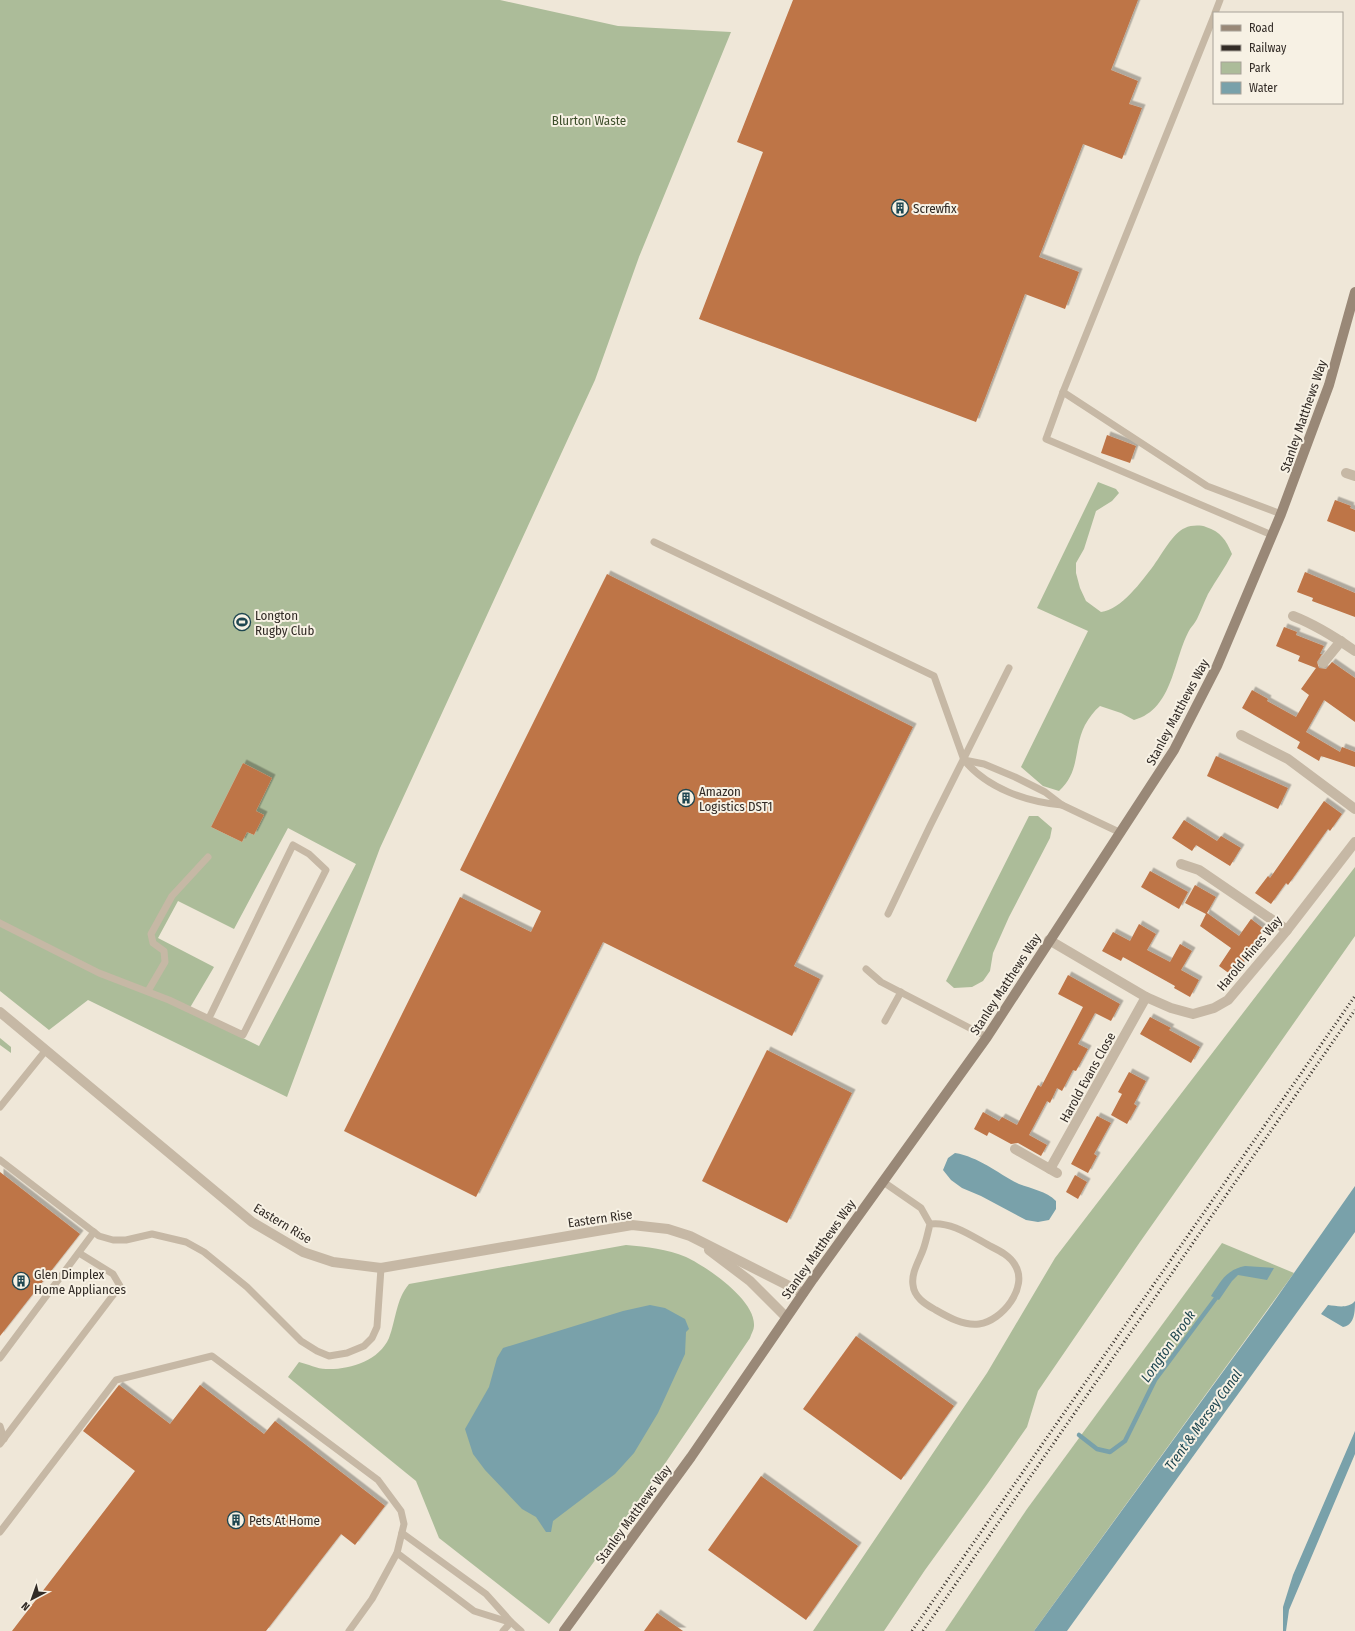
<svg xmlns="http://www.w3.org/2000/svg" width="1355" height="1631" font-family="'Fira Sans Condensed',sans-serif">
  <defs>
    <filter id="shadow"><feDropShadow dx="3.5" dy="-3.5" stdDeviation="0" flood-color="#0004"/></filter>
  </defs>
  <rect width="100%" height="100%" fill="#efe7d8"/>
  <g fill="#acbc99" fill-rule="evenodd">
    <path d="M 0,0 L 500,0 L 618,26 L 731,32 L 639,257 L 595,380 L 380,848 L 287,1097 L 88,1000 L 49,1030 L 0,991 ZM 243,763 L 272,778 L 256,811 L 264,815 L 254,835 L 247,832 L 242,842 L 211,827 ZM 288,828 L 356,864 L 259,1046 L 188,1011 L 214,967 L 158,938 L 178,901 L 234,929 Z"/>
    <path d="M 1098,482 L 1116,489 L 1119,493 L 1112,501 L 1096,511 L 1084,549 L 1076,563 L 1076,573 L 1080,588 L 1086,601 L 1101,612 C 1121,610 1142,581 1154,565 C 1162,554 1173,533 1185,528 C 1191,525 1201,525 1206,527 C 1221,532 1226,540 1232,554 C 1225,568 1216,580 1208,594 C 1204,602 1201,611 1197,619 C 1195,623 1192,626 1190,629 C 1173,658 1174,709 1134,720 L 1121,713 L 1100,706 C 1094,711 1089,718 1085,725 C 1073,748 1081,771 1059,791 L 1043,786 L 1021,767 L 1088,631 L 1037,608 Z"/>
    <polygon points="1029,816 1038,816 1052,828 1050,838 1009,917 993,953 990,971 983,981 972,987 954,988 946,981"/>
    <polygon points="1355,867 1355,936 1140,1242 1038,1391 1027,1427 988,1483 925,1570 884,1631 813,1631 987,1373 1055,1258"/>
    <polygon points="0,1038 11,1047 11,1053 0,1045"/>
    <polygon points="1222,1243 1294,1273 1034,1631 945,1631 1027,1509"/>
    <path d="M 626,1245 C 647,1247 667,1249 686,1257 C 707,1267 756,1300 754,1326 C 754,1330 751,1334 750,1338 L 666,1462 L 549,1624 L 439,1538 L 416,1481 L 288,1377 L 299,1362 C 308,1364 317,1369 326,1369 C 349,1370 379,1361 389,1338 C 396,1320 396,1299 409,1284 Z"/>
  </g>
  <g fill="#79a1aa">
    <path d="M 955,1153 C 979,1157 997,1173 1019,1184 C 1032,1189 1046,1191 1056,1201 L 1056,1209 L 1049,1220 L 1038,1222 L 1026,1220 L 981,1196 L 962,1188 L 951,1180 L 943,1170 L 948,1158 Z"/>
    <polygon points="1355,1186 1355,1232 1067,1631 1034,1631 1268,1310"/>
    <path d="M 1245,1266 L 1274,1268 L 1267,1280 L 1238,1275 L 1232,1281 L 1219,1300 L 1211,1296 C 1221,1281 1226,1270 1245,1266 Z"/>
    <path d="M 1355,1301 C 1355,1311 1355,1325 1343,1327 L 1321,1314 L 1328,1305 C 1337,1306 1348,1309 1355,1301 Z"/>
    <polygon points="650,1305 665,1308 685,1319 689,1329 686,1332 685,1354 658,1413 634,1453 615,1474 553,1521 551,1532 546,1532 536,1517 522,1509 485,1470 473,1454 465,1429 489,1387 497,1358 503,1348 623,1311"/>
    <polygon points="1355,1431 1355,1454 1289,1610 1286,1631 1283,1631 1283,1607 1293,1575"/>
  </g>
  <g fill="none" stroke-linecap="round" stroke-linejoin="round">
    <polyline stroke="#79a1aa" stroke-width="4.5" points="1079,1435 1097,1449 1110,1452 1125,1441 1155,1380 1219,1294"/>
  </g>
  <g fill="#be7447" filter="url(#shadow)">
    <polygon points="793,0 1138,0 1111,70 1138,81 1129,104 1142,108 1122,159 1083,144 1039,257 1079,272 1065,309 1025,294 976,422 699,319 763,152 737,142"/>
    <polygon points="1107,435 1136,446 1130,463 1101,453"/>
    <polygon points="1335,500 1351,506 1350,508 1355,510 1355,532 1327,521"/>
    <polygon points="1305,572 1355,593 1355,617 1312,601 1313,598 1297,592"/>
    <polygon points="607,574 913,727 794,966 820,979 792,1036 603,942 476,1197 344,1131 460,897 531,932 541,911 460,870"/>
    <polygon points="1284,627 1297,632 1296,635 1324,646 1320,654 1322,654 1317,662 1319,668 1326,669 1332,662 1355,678 1355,722 1324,700 1306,732 1340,752 1342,747 1355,752 1355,767 1321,756 1319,761 1297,748 1300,742 1242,708 1252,690 1268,699 1267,701 1296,717 1309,695 1301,689 1316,668 1298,661 1300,656 1276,646"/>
    <polygon points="1216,756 1288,788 1278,809 1207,776"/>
    <polygon points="243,763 272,778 256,811 264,815 254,835 247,832 242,842 211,827"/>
    <polygon points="1324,801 1342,814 1330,831 1328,829 1288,885 1286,883 1271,904 1255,893 1268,876 1270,878"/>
    <polygon points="1184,820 1217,841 1221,836 1241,848 1230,866 1196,845 1192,851 1172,838"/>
    <polygon points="1150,871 1188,892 1179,909 1141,887"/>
    <polygon points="1195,885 1216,897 1207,913 1239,936 1251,919 1264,929 1243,959 1245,960 1234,977 1219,966 1231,948 1200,926 1206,914 1185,903"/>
    <polygon points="1139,924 1156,934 1147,950 1170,962 1180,944 1192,951 1181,970 1199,980 1190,997 1174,988 1175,986 1123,957 1121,961 1102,951 1113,932 1130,941"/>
    <polygon points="1068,975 1120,1004 1111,1021 1095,1013 1078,1044 1088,1049 1076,1071 1073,1070 1062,1091 1057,1088 1050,1103 1047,1101 1029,1135 1047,1145 1041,1156 1018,1143 1011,1144 989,1132 987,1136 974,1129 983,1112 999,1121 1002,1117 1017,1125 1038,1085 1041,1087 1083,1007 1058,994"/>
    <polygon points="1150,1017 1171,1028 1169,1030 1200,1047 1191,1063 1140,1034"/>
    <polygon points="767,1050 852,1093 787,1223 702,1181"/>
    <polygon points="1129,1072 1146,1081 1134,1104 1137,1106 1127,1124 1111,1115 1122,1094 1118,1092"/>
    <polygon points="1097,1116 1111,1123 1094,1154 1097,1156 1088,1173 1071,1164"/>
    <polygon points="0,1172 80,1234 0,1336"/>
    <polygon points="1075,1175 1087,1182 1078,1199 1066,1192"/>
    <polygon points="856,1336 954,1406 901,1480 803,1409"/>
    <polygon points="119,1385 170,1424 200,1385 264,1434 275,1421 385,1506 355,1545 341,1534 266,1631 12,1631 135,1471 83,1431"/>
    <polygon points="761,1476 858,1546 806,1620 708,1550"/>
    <polygon points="657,1613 683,1631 644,1631"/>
  </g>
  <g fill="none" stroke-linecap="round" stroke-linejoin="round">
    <g stroke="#c6b8a5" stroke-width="7">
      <polyline points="1215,13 1220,0"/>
      <polyline points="1214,16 1063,392 1046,439 1272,535"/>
      <polyline points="1063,392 1207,486 1281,514"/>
      <path d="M 654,542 L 934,676 L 964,760 C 987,788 1026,802 1062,805"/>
      <polyline points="964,760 984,764 1015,777 1045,792 1062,805 1121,833"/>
      <polyline points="888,914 930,826 1009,668"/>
      <polyline points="0,923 99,973 169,1000 243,1035 326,870 309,854 293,845 209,1018"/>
      <polyline points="866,969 881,982 987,1037"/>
      <polyline points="148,991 165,962 164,951 153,943 151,934 172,896 208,857"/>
      <polyline points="885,1021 901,992"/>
      <polyline points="0,1107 46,1050"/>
      <polyline points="0,1160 99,1236 113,1240 126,1240 152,1234 186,1242 204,1252 247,1287 301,1341 317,1351 329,1356 347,1353 364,1346 372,1338 377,1327 381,1268"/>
      <path d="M 882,1181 L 921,1208 L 930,1224 C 928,1232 926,1242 923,1250 C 919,1261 911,1273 913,1285 C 914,1297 925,1304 934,1309 C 948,1317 963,1326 979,1324 C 1002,1321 1029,1287 1015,1265 C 1010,1256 1000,1251 992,1247 C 973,1237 952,1221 930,1224"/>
      <polyline points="0,1358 94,1232"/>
      <polyline points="0,1426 4,1439"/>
      <polyline points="0,1444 120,1286 113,1274 79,1253"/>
      <polyline points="0,1532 116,1380 212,1356 378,1480 401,1511 404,1524 397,1553 372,1599 349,1631"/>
      <polyline points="402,1533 486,1594 511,1622"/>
      <polyline points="397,1553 474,1611 509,1622"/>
      <polyline points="503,1631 511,1622 521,1631"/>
    </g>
    <g stroke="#c6b8a5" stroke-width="10">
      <polyline points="1346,473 1355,476"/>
      <path d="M 1293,616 C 1316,625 1335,637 1355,651"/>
      <polyline points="1323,663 1341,641"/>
      <polyline points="1241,735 1288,759 1355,809"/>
      <polyline points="1181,864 1199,870 1287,930"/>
      <polyline points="1049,940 1146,997 1171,1008 1193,1014 1214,1008 1228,1000 1287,930 1355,842"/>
      <polyline points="0,1012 252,1222 303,1252 333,1262 381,1268 632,1225 668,1229 690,1236 803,1293"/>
      <polyline points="1015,1149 1057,1173"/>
      <polyline points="1050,1169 1146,997"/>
      <polyline points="709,1250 750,1281 786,1317"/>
    </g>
    <polyline stroke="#987" stroke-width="10" points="564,1631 691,1457 813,1279 987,1037 1174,750 1217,666 1281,514 1329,385 1355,292"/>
    <g stroke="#322b26" stroke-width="3" stroke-dasharray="1 3" stroke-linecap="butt">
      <polyline points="912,1631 1355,996"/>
      <polyline points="923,1631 1355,1010"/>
    </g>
  </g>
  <defs>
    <g id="building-ring" transform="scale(0.9)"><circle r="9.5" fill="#f7f1e4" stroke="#1e4650" stroke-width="1.5"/><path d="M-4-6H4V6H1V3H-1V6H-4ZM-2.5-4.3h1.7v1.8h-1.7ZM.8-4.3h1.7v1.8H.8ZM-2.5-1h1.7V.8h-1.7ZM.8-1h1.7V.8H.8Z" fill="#1e4650"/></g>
    <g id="stadium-ring" transform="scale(0.9)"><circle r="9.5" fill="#f7f1e4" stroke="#1e4650" stroke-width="1.5"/><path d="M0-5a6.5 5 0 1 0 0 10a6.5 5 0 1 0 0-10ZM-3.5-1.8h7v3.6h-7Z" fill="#1e4650"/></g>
  </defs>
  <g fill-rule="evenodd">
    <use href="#building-ring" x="900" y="208"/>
    <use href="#stadium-ring" x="242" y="622"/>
    <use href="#building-ring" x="686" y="798"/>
    <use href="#building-ring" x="21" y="1281"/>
    <use href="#building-ring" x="236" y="1520"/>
  </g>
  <g text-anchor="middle" stroke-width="4" stroke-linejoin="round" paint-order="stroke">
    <g font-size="13" fill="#3d4e2b" stroke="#f7f1e4">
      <text x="589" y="125">Blurton Waste</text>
    </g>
    <g font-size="13" fill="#322b26" stroke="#f7f1e4" text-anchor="start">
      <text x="913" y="213">Screwfix</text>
      <text x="255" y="620">Longton<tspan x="255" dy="15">Rugby Club</tspan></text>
      <text x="699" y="796">Amazon<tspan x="699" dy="15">Logistics DST1</tspan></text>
      <text x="34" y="1279">Glen Dimplex<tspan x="34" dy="15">Home Appliances</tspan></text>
      <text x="249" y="1525">Pets At Home</text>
    </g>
    <g font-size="13" fill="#322b26" stroke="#f7f1e4">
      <text transform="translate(1303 416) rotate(-71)" y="5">Stanley Matthews Way</text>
      <text transform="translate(1177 712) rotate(-62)" y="5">Stanley Matthews Way</text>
      <text transform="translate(1249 953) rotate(-50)" y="5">Harold Hines Way</text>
      <text transform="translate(1005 984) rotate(-57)" y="5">Stanley Matthews Way</text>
      <text transform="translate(1087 1077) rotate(-61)" y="5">Harold Evans Close</text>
      <text transform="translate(600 1218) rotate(-8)" y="5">Eastern Rise</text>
      <text transform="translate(283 1223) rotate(31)" y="5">Eastern Rise</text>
      <text transform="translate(818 1249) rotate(-55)" y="5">Stanley Matthews Way</text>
      <text transform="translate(633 1514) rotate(-54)" y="5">Stanley Matthews Way</text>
    </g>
    <g font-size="14" font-style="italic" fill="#1e4650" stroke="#f7f1e4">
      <text transform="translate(1168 1346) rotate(-55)" y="5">Longton Brook</text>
      <text transform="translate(1203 1420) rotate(-54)" y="5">Trent &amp; Mersey Canal</text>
    </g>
  </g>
  <rect x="1213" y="12" width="130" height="92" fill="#f7f1e4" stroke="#a8a298"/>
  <rect x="1221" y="25" width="20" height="6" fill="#998877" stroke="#a8a298"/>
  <text x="1249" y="32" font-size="12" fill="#322b26">Road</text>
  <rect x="1221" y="45" width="20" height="6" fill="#322b26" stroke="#a8a298"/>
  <text x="1249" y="52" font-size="12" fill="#322b26">Railway</text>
  <rect x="1221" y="62" width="20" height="12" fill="#acbc99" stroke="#a8a298"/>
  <text x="1249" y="72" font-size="12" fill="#322b26">Park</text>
  <rect x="1221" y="82" width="20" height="12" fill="#79a1aa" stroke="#a8a298"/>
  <text x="1249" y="92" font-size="12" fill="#322b26">Water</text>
  <g transform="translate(32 1599) rotate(221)" stroke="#f7f1e4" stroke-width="3" paint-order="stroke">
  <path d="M0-3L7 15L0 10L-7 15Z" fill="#322b26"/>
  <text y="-6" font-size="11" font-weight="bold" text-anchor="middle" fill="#322b26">N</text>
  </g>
</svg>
